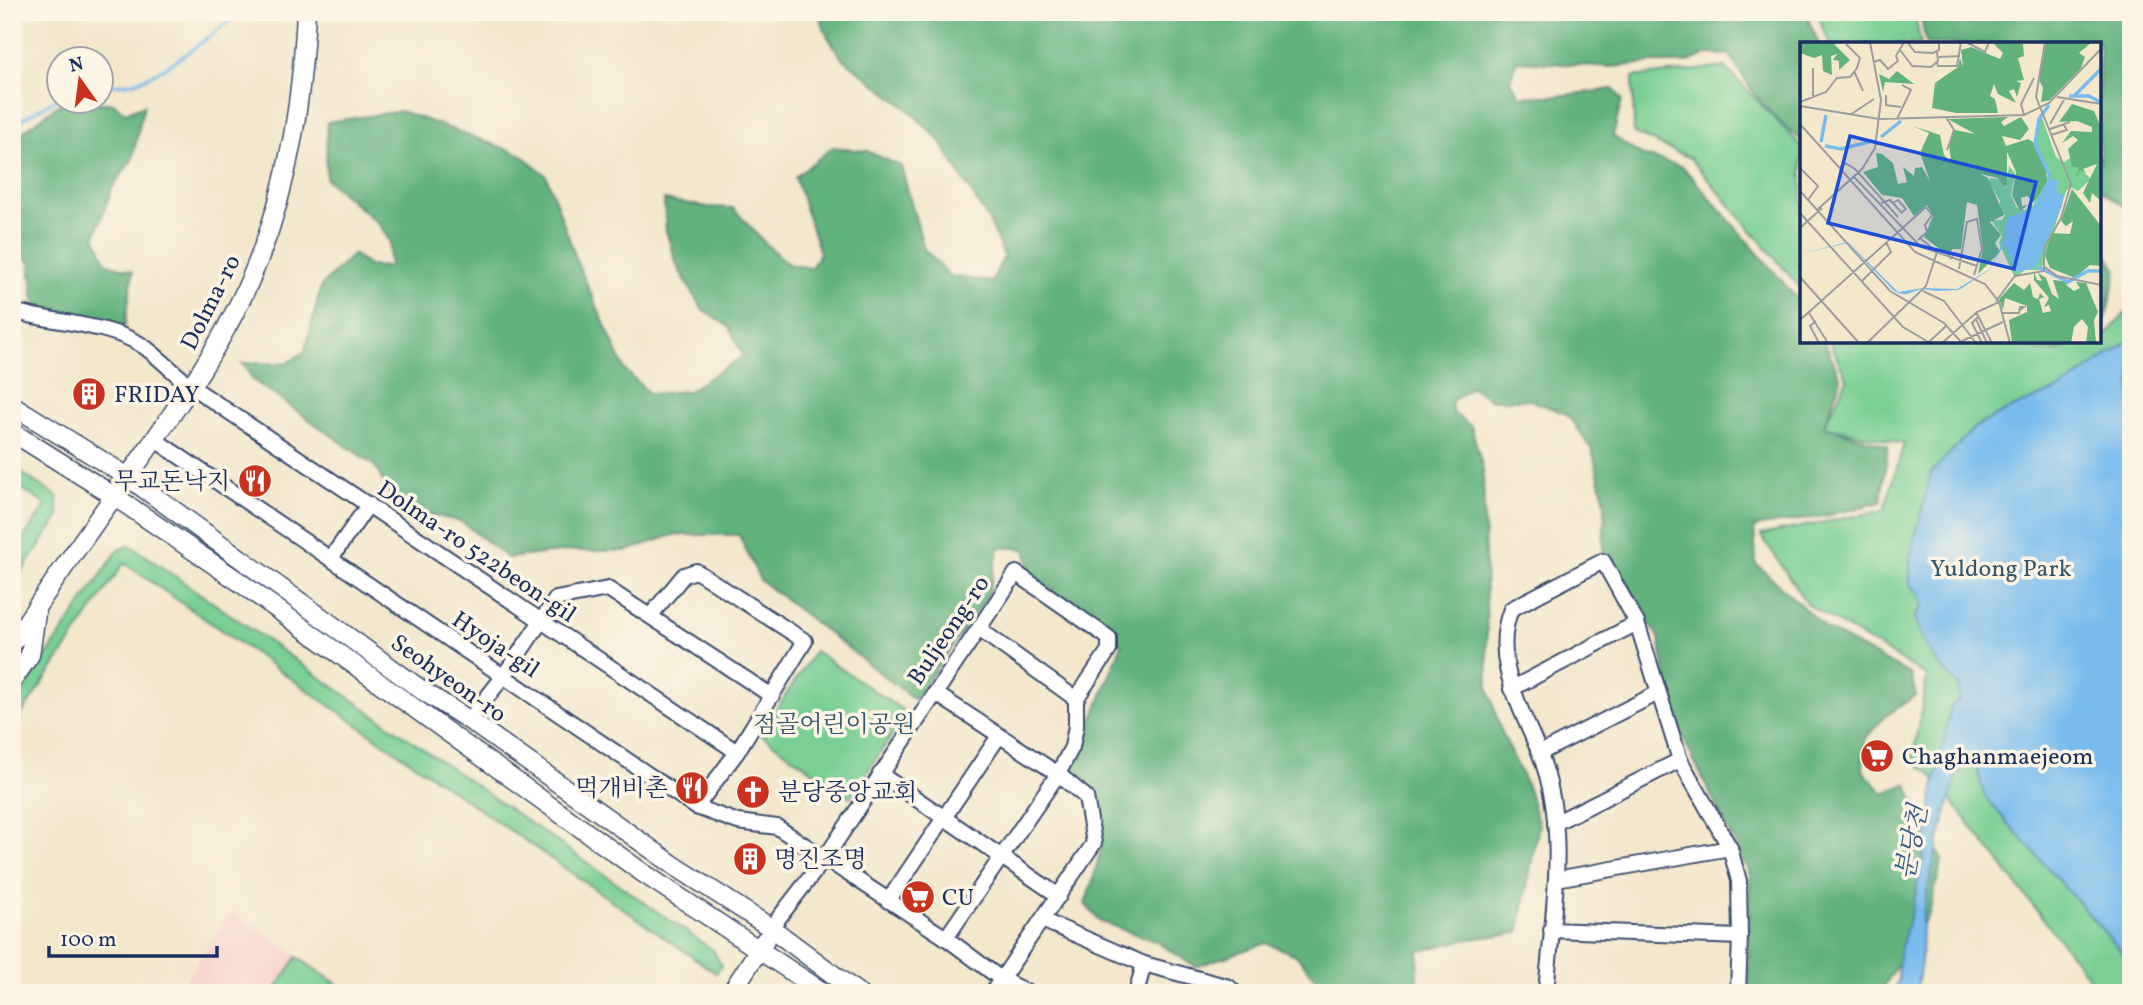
<svg xmlns="http://www.w3.org/2000/svg" width="2143" height="1005" font-family="Vollkorn,'Noto Serif KR',serif">
  <rect width="100%" height="100%" fill="#fcf5e5"/>
  <filter id="ink" filterUnits="userSpaceOnUse"><feTurbulence type="fractalNoise" baseFrequency=".0143" numOctaves="2"/><feDisplacementMap in="SourceGraphic" scale="14" xChannelSelector="R" yChannelSelector="G"/><feConvolveMatrix kernelMatrix="1 2 1 2 8 2 1 2 1" color-interpolation-filters="sRGB"/></filter>
  <filter id="wash" filterUnits="userSpaceOnUse"><feTurbulence type="fractalNoise" baseFrequency=".00686" numOctaves="4" result="noise"/><feDisplacementMap in="SourceGraphic" scale="28" xChannelSelector="R" yChannelSelector="G"/><feGaussianBlur stdDeviation="1.57" result="paint"/><feColorMatrix in="noise" values="0 0 0 0 0 0 0 0 0 0 0 0 0 0 0 0 0 1.4 0 .05"/><feComposite in="paint" operator="in"/></filter>
  <g filter="url(#wash)">
    <rect width="100%" height="100%" fill="#f3e7cc"/>
    <polygon fill="#f7d0cc" points="231,911 355,993 177,993"/>
    <g fill="#79cf94" stroke="#4a7f79" stroke-width="2">
      <polygon points="1816,12 1914,12 1921,44 1830,44"/>
      <polygon points="1725,67 1802,147 1802,290 1690,158 1634,133 1633,77"/>
      <polygon points="2131,307 2131,993 2101,993 1930,773 1912,761 1927,676 1807,604 1761,535 1884,510 1904,444 1824,426 1847,379 1829,341 2099,341 2099,338 2103,338"/>
      <polygon points="12,467 57,496 59,517 12,586 12,555 46,505 12,482"/>
      <polygon points="130,545 714,951 721,966 716,973 124,563 12,728 12,707 118,550"/>
      <polygon points="815,651 907,713 850,797 760,734"/>
      <polygon points="297,957 350,993 273,993"/>
    </g>
    <g fill="#62b27e" stroke="#3e706e" stroke-width="2">
      <path d="M 818,12 L 1134,12 L 1137,15 L 1158,12 L 1809,12 L 1809,22 L 1819,44 L 1802,44 L 1802,140 C 1770,119 1748,88 1730,55 L 1707,54 L 1686,63 L 1648,63 L 1612,67 L 1517,61 L 1510,81 L 1521,96 L 1557,96 L 1613,89 L 1622,99 L 1613,136 L 1641,155 L 1683,167 L 1802,304 L 1802,341 L 1824,341 L 1841,379 L 1824,426 L 1888,446 L 1881,502 L 1825,516 L 1754,527 L 1756,564 L 1828,630 L 1911,675 L 1916,695 L 1883,718 L 1865,739 L 1863,771 L 1883,793 L 1907,784 L 1942,860 L 1929,914 L 1880,993 L 1748,993 L 1750,875 L 1683,738 L 1667,685 L 1659,638 L 1637,604 L 1613,574 L 1603,553 L 1605,503 L 1592,449 L 1567,414 L 1530,400 L 1491,400 L 1471,387 L 1451,402 L 1453,413 L 1471,426 L 1483,469 L 1488,687 L 1500,728 L 1527,786 L 1539,825 L 1518,933 L 1463,940 L 1419,951 L 1417,993 L 1367,993 L 1348,986 L 1336,993 L 1328,993 L 1296,955 L 1266,943 L 1196,967 L 1155,941 L 1101,922 L 1085,904 L 1094,877 L 1102,842 L 1096,805 L 1085,778 L 1067,767 L 1093,718 L 1122,644 L 1031,574 L 1025,549 L 999,547 L 988,595 L 915,700 L 760,580 L 739,535 L 673,535 L 627,551 L 569,551 L 507,558 L 462,522 L 407,509 L 390,495 L 375,466 L 253,380 L 242,363 L 288,363 L 305,351 L 321,286 L 353,254 L 369,266 L 389,267 L 390,242 L 379,224 L 326,179 L 327,122 L 401,111 L 520,154 L 546,175 L 580,269 L 625,370 L 650,394 L 688,391 L 743,356 L 729,327 L 702,309 L 678,268 L 666,231 L 664,200 L 708,207 L 733,208 L 765,243 L 788,264 L 811,268 L 820,253 L 795,177 L 833,147 L 867,151 L 901,166 L 924,249 L 950,276 L 992,282 L 1004,256 L 989,221 L 939,140 L 910,111 L 841,57 L 828,37 Z"/>
      <polygon points="1920,12 2131,12 2131,211 2099,189 2099,44 1926,44"/>
      <polygon points="62,102 113,103 126,113 144,105 132,160 112,188 95,236 107,264 133,271 125,326 57,320 34,302 30,263 12,242 12,140"/>
      <polygon points="2099,246 2101,246 2117,270 2105,321 2099,331"/>
      <polygon points="2024,341 2079,341 2056,352 2029,348"/>
    </g>
    <path fill="#78bcee" stroke="#4a76a6" stroke-width="2" d="M 2131,339 L 2131,962 L 1985,797 L 1976,766 L 1967,765 L 1956,776 L 1934,859 L 1922,918 L 1921,962 L 1916,993 L 1893,993 L 1898,981 L 1899,954 L 1913,907 L 1927,838 L 1933,793 L 1951,706 L 1959,700 L 1959,685 C 1934,663 1925,648 1915,617 L 1922,607 L 1919,593 L 1910,585 L 1910,558 L 1931,473 L 1975,427 L 2005,411 L 2062,388 Z"/>
    <g fill="none" stroke-linecap="round" stroke-linejoin="round">
      <g stroke="#78bcee" stroke-width="3.5">
        <path d="M 102,86 C 112,84 124,85 134,82 C 164,74 216,32 240,12"/>
        <polyline points="12,125 60,97"/>
      </g>
    </g>
  </g>
  <g filter="url(#ink)">
    <g fill="none" stroke-linecap="round" stroke-linejoin="round">
      <g stroke="#3b4b6e" stroke-width="18">
        <g id="minor">
          <path d="M 12,318 L 17,312 C 55,323 114,324 146,348 C 162,360 176,375 192,387 L 737,752"/>
          <polyline points="154,439 696,807 738,822 777,827 946,938 1001,979 1028,993"/>
          <polyline points="331,558 369,504"/>
          <polyline points="650,616 684,575 696,571 805,641 737,752 696,807"/>
          <polyline points="979,629 1076,699"/>
          <polyline points="1511,689 1637,623"/>
          <polyline points="935,693 1058,774 1086,797 1094,843 992,993"/>
          <polyline points="469,720 503,677 556,599 608,589 772,696"/>
          <polyline points="1540,753 1658,693"/>
          <polyline points="880,774 1059,896"/>
          <polyline points="1555,823 1680,760"/>
          <polyline points="1556,879 1730,848"/>
          <polyline points="888,901 999,736"/>
          <polyline points="1042,920 1144,964 1229,987 1235,993"/>
          <polyline points="771,928 825,858 1016,573 1109,638 1109,650 1076,699 1076,726 1072,747 1058,774 946,938"/>
          <polyline points="1551,930 1740,937"/>
          <polyline points="1136,993 1144,964"/>
          <path d="M 1546,993 C 1552,916 1570,827 1539,752 C 1521,707 1491,660 1511,609 L 1603,561 L 1637,623 L 1680,760 L 1730,848 L 1739,881 L 1740,937 L 1738,993"/>
        </g>
      </g>
      <g stroke="#3b4b6e" stroke-width="21">
        <g id="major">
          <polyline points="12,405 128,477 423,691 469,720 675,866 771,928 858,993"/>
          <polyline points="12,432 114,496 238,581 643,873 824,993"/>
          <path d="M 12,643 C 50,587 88,532 127,478 C 177,408 227,340 258,261 C 290,181 302,97 306,12"/>
          <polyline points="12,681 30,655 36,613"/>
          <polyline points="731,993 765,940"/>
        </g>
      </g>
      <use href="#minor" stroke="#fff" stroke-width="14"/>
      <use href="#major" stroke="#fff" stroke-width="18"/>
    </g>
  </g>
  <defs>
    <g id="building-disc" transform="scale(1.75)"><circle r="9.5" fill="#c8321e" stroke="#fcf5e5"/><path d="M-4-6H4V6H1V3H-1V6H-4ZM-2.5-4.3h1.7v1.8h-1.7ZM.8-4.3h1.7v1.8H.8ZM-2.5-1h1.7V.8h-1.7ZM.8-1h1.7V.8H.8Z" fill="#fff"/></g>
    <g id="restaurant-disc" transform="scale(1.75)"><circle r="9.5" fill="#c8321e" stroke="#fcf5e5"/><path d="M-5-6h1v4h1v-4h1v4h1v-4h1v5L-1.5 .5V6h-2V.5L-5-1ZM5-6V6H3V1.5H1.5Q1.5-4 5-6Z" fill="#fff"/></g>
    <g id="supermarket-disc" transform="scale(1.75)"><circle r="9.5" fill="#c8321e" stroke="#fcf5e5"/><path d="M-6-5.5h2.5l.6 2H6L4.5 2H-2.5L-4.4-4H-6ZM-1.5 3.2a1.3 1.3 0 1 0 .1 0ZM3 3.2a1.3 1.3 0 1 0 .1 0Z" fill="#fff"/></g>
    <g id="church-disc" transform="scale(1.75)"><circle r="9.5" fill="#c8321e" stroke="#fcf5e5"/><path d="M-1.2-6h2.4v3.5h3.3v2.4h-3.3V6h-2.4V-.1h-3.3v-2.4h3.3Z" fill="#fff"/></g>
  </defs>
  <g fill-rule="evenodd">
    <use href="#building-disc" x="89" y="394"/>
    <use href="#restaurant-disc" x="255" y="481"/>
    <use href="#supermarket-disc" x="1877" y="756"/>
    <use href="#restaurant-disc" x="692" y="788"/>
    <use href="#church-disc" x="753" y="792"/>
    <use href="#building-disc" x="750" y="859"/>
    <use href="#supermarket-disc" x="918" y="897"/>
  </g>
  <g text-anchor="middle" stroke-width="7" stroke-linejoin="round" paint-order="stroke">
    <g font-size="24" fill="#1b2f5e" stroke="#fcf5e5">
      <text transform="translate(210 302) rotate(-63)" y="8">Dolma-ro</text>
      <text transform="translate(477 551) rotate(34)" y="8">Dolma-ro 522beon-gil</text>
      <text transform="translate(948 630) rotate(-56)" y="8">Buljeong-ro</text>
      <text transform="translate(496 644) rotate(34)" y="8">Hyoja-gil</text>
      <text transform="translate(449 678) rotate(35)" y="8">Seohyeon-ro</text>
    </g>
    <g font-size="24" fill="#1b2f5e" stroke="#fcf5e5" text-anchor="start">
      <text x="114" y="402">FRIDAY</text>
      <text x="230" y="489" text-anchor="end">무교돈낙지</text>
      <text x="1902" y="764">Chaghanmaejeom</text>
      <text x="668" y="796" text-anchor="end">먹개비촌</text>
      <text x="778" y="800">분당중앙교회</text>
      <text x="774" y="867">명진조명</text>
      <text x="942" y="905">CU</text>
    </g>
    <g font-size="24" fill="#32576c" stroke="#fcf5e5">
      <text x="2001" y="576">Yuldong Park</text>
      <text x="834" y="732">점골어린이공원</text>
    </g>
    <g font-size="26" font-style="italic" fill="#375989" stroke="#fcf5e5">
      <text transform="translate(1911 842) rotate(-79)" y="9">분당천</text>
    </g>
  </g>
  <g transform="translate(1800 42)">
    <rect width="301" height="301" fill="#f3e7cc"/>
    <path d="M 241,73 L 256,115 L 264,120 L 270,116 L 291,137 L 278,149 L 270,145 L 266,149 L 241,228 L 225,228 L 215,236 L 199,201 L 202,194 L 191,178 L 202,178 L 205,173 L 199,170 L 200,159 L 189,140 L 190,136 L 198,137 L 206,146 L 209,124 L 215,131 L 211,153 L 217,166 L 225,168 L 233,163 L 250,129 L 235,103 Z" fill="#79cf94"/>
    <path d="M 0,0 L 39,0 L 34,2 L 50,18 L 39,28 L 39,19 L 33,18 L 37,12 L 31,14 L 32,33 L 23,29 L 22,13 L 14,16 L 0,11 ZM 192,0 L 223,2 L 224,14 L 218,16 L 224,38 L 216,39 L 221,41 L 217,55 L 214,47 L 209,49 L 216,61 L 198,52 L 194,42 L 190,54 L 195,57 L 198,71 L 156,71 L 132,66 L 135,41 L 158,25 L 160,16 L 163,25 L 161,8 L 171,5 L 200,17 L 203,11 ZM 246,0 L 292,0 L 279,11 L 285,15 L 281,26 L 250,58 L 241,60 L 243,46 L 239,38 ZM 97,29 L 114,42 L 85,40 L 83,50 L 79,32 L 89,37 ZM 272,62 L 294,69 L 300,83 L 301,159 L 292,151 L 290,161 L 283,151 L 297,122 L 283,127 L 286,131 L 280,128 L 275,137 L 279,126 L 272,124 L 268,107 L 278,98 L 273,94 L 262,101 L 271,89 L 292,90 L 292,85 L 277,79 L 259,80 ZM 208,75 L 201,80 L 204,84 L 221,75 L 229,87 L 220,98 L 202,94 L 206,104 L 228,97 L 233,100 L 246,123 L 247,140 L 234,160 L 227,154 L 221,156 L 222,164 L 228,163 L 220,169 L 212,153 L 216,130 L 207,110 L 207,143 L 204,145 L 198,136 L 180,132 L 188,136 L 204,173 L 190,180 L 201,193 L 195,201 L 200,210 L 178,232 L 183,207 L 177,163 L 167,160 L 161,207 L 152,207 L 150,215 L 124,195 L 133,174 L 127,163 L 114,174 L 102,156 L 82,153 L 63,130 L 78,125 L 76,111 L 82,112 L 93,121 L 98,142 L 107,140 L 103,125 L 114,134 L 115,126 L 122,125 L 130,139 L 120,111 L 129,91 L 113,84 L 140,93 L 144,113 L 151,120 L 149,102 L 155,88 L 175,92 L 148,77 ZM 272,147 L 301,184 L 301,224 L 290,223 L 275,236 L 250,226 L 245,214 L 252,191 L 270,192 L 273,179 L 266,184 L 261,179 ZM 234,230 L 237,238 L 242,239 L 238,231 L 246,236 L 252,252 L 259,257 L 253,238 L 270,240 L 266,243 L 274,249 L 280,246 L 276,240 L 286,241 L 298,270 L 294,278 L 296,301 L 286,301 L 288,285 L 282,277 L 274,285 L 271,301 L 212,301 L 209,278 L 227,270 L 227,264 L 205,256 L 203,268 L 199,257 L 214,241 L 224,248 L 230,241 L 233,255 L 238,257 L 240,251 L 244,255 L 239,257 L 243,271 L 251,269 L 249,263 L 244,265 L 249,256 L 234,238 Z" fill="#62b27e"/>
    <path d="M 249,136 L 257,139 L 257,150 L 263,153 L 262,164 L 235,226 L 217,230 L 204,202 L 189,228 L 162,246 L 158,248 L 136,249 L 122,247 L 107,252 L 103,252 L 98,251 L 93,248 L 48,201 L 0,212 L 48,200 L 98,250 L 123,246 L 157,247 L 190,227 L 205,196 L 207,176 L 232,167 Z" fill="#78bcee"/>
    <path fill="none" stroke="#78bcee" stroke-width="3.5" d="M 269,54 L 289,54 L 300,60M 274,54 L 301,27M 249,63 L 239,77 L 235,102 L 251,136M 81,95 L 101,79M 21,100 L 26,73M 25,104 L 41,107 L 73,99M 238,225 L 268,240 L 288,229 L 301,229"/>
    <path fill="none" stroke="#9d9da0" stroke-width="2" d="M 107,0 L 115,10 L 133,11 L 139,8 L 139,0M 166,0 L 185,10 L 189,0M 100,8 L 113,25M 139,15 L 160,14M 73,20 L 80,18 L 88,27 L 98,19 L 96,14 L 104,0M 137,20 L 138,24 L 157,24 L 161,0M 113,24 L 131,25 L 138,19 L 137,9M 54,29 L 63,49M 86,53 L 86,63 L 101,65M 13,55 L 13,26M 257,55 L 301,62M 0,60 L 26,50 L 37,36 L 50,35 L 57,26 L 60,16 L 46,2M 0,64 L 79,77 L 224,73 L 249,61 L 301,7M 50,73 L 74,57M 224,73 L 221,62 L 234,36M 146,75 L 154,88 L 147,108M 97,77 L 111,48 L 102,43M 0,82 L 115,210 L 185,242 L 199,260 L 210,301M 250,82 L 265,56M 250,87 L 270,80M 251,93 L 267,88 L 263,82M 0,126 L 18,144 L 8,158M 39,126 L 45,121 L 55,127 L 98,175M 54,135 L 121,205 L 177,224M 0,149 L 90,249 L 144,281 L 162,301M 81,161 L 90,158 L 102,171M 93,161 L 98,158 L 106,167 L 101,171M 17,168 L 62,127 L 75,106 L 81,58 L 70,0M 0,171 L 103,285 L 130,301M 0,186 L 22,166M 97,191 L 126,165 L 132,173 L 125,183 L 127,190 L 118,198M 150,217 L 155,211 L 179,218M 245,225 L 257,234 L 301,243M 159,227 L 167,180 L 177,177 L 182,207 L 174,233M 0,235 L 59,301M 62,239 L 91,210 L 86,200M 123,249 L 144,259 L 176,301M 196,259 L 215,234 L 244,229 L 244,206 L 261,176 L 271,142 L 236,55 L 245,0M 176,270 L 192,301M 9,271 L 28,301M 202,271 L 219,271 L 220,265 L 224,265 L 220,268M 179,274 L 172,281 L 182,301M 176,277 L 187,301M 0,278 L 97,191M 16,279 L 10,284 L 19,301M 162,299 L 203,280M 129,300 L 147,283M 67,301 L 126,244 L 137,210 L 120,196M 142,301 L 177,270 L 199,260"/>
    <path fill="#1d4ed8" fill-opacity="0.15" stroke="#1d4ed8" stroke-width="3.5" d="M 50,94 L 236,140 L 214,227 L 28,181 Z"/>
    <rect width="301" height="301" fill="none" stroke="#1b2f5e" stroke-width="3.5"/>
  </g>
  <rect width="2143" height="1005" fill="none" stroke="#fcf5e5" stroke-width="42"/>
  <g transform="translate(80 80) rotate(346)"><circle r="33" fill="#fcf5e5" stroke="#a2a6af" stroke-width="2"/>
  <path d="M0-5L12 26L0 18L-12 26Z" fill="#c8321e"/>
  <text y="-10" font-size="19" font-weight="bold" text-anchor="middle" fill="#1b2f5e">N</text>
  </g>
  <path d="M49 946v10h168v-10" fill="none" stroke="#1b2f5e" stroke-width="3.5"/>
  <text x="60" y="946" font-size="21" fill="#1b2f5e" stroke="#fcf5e5" stroke-width="5" paint-order="stroke">100 m</text>
</svg>
